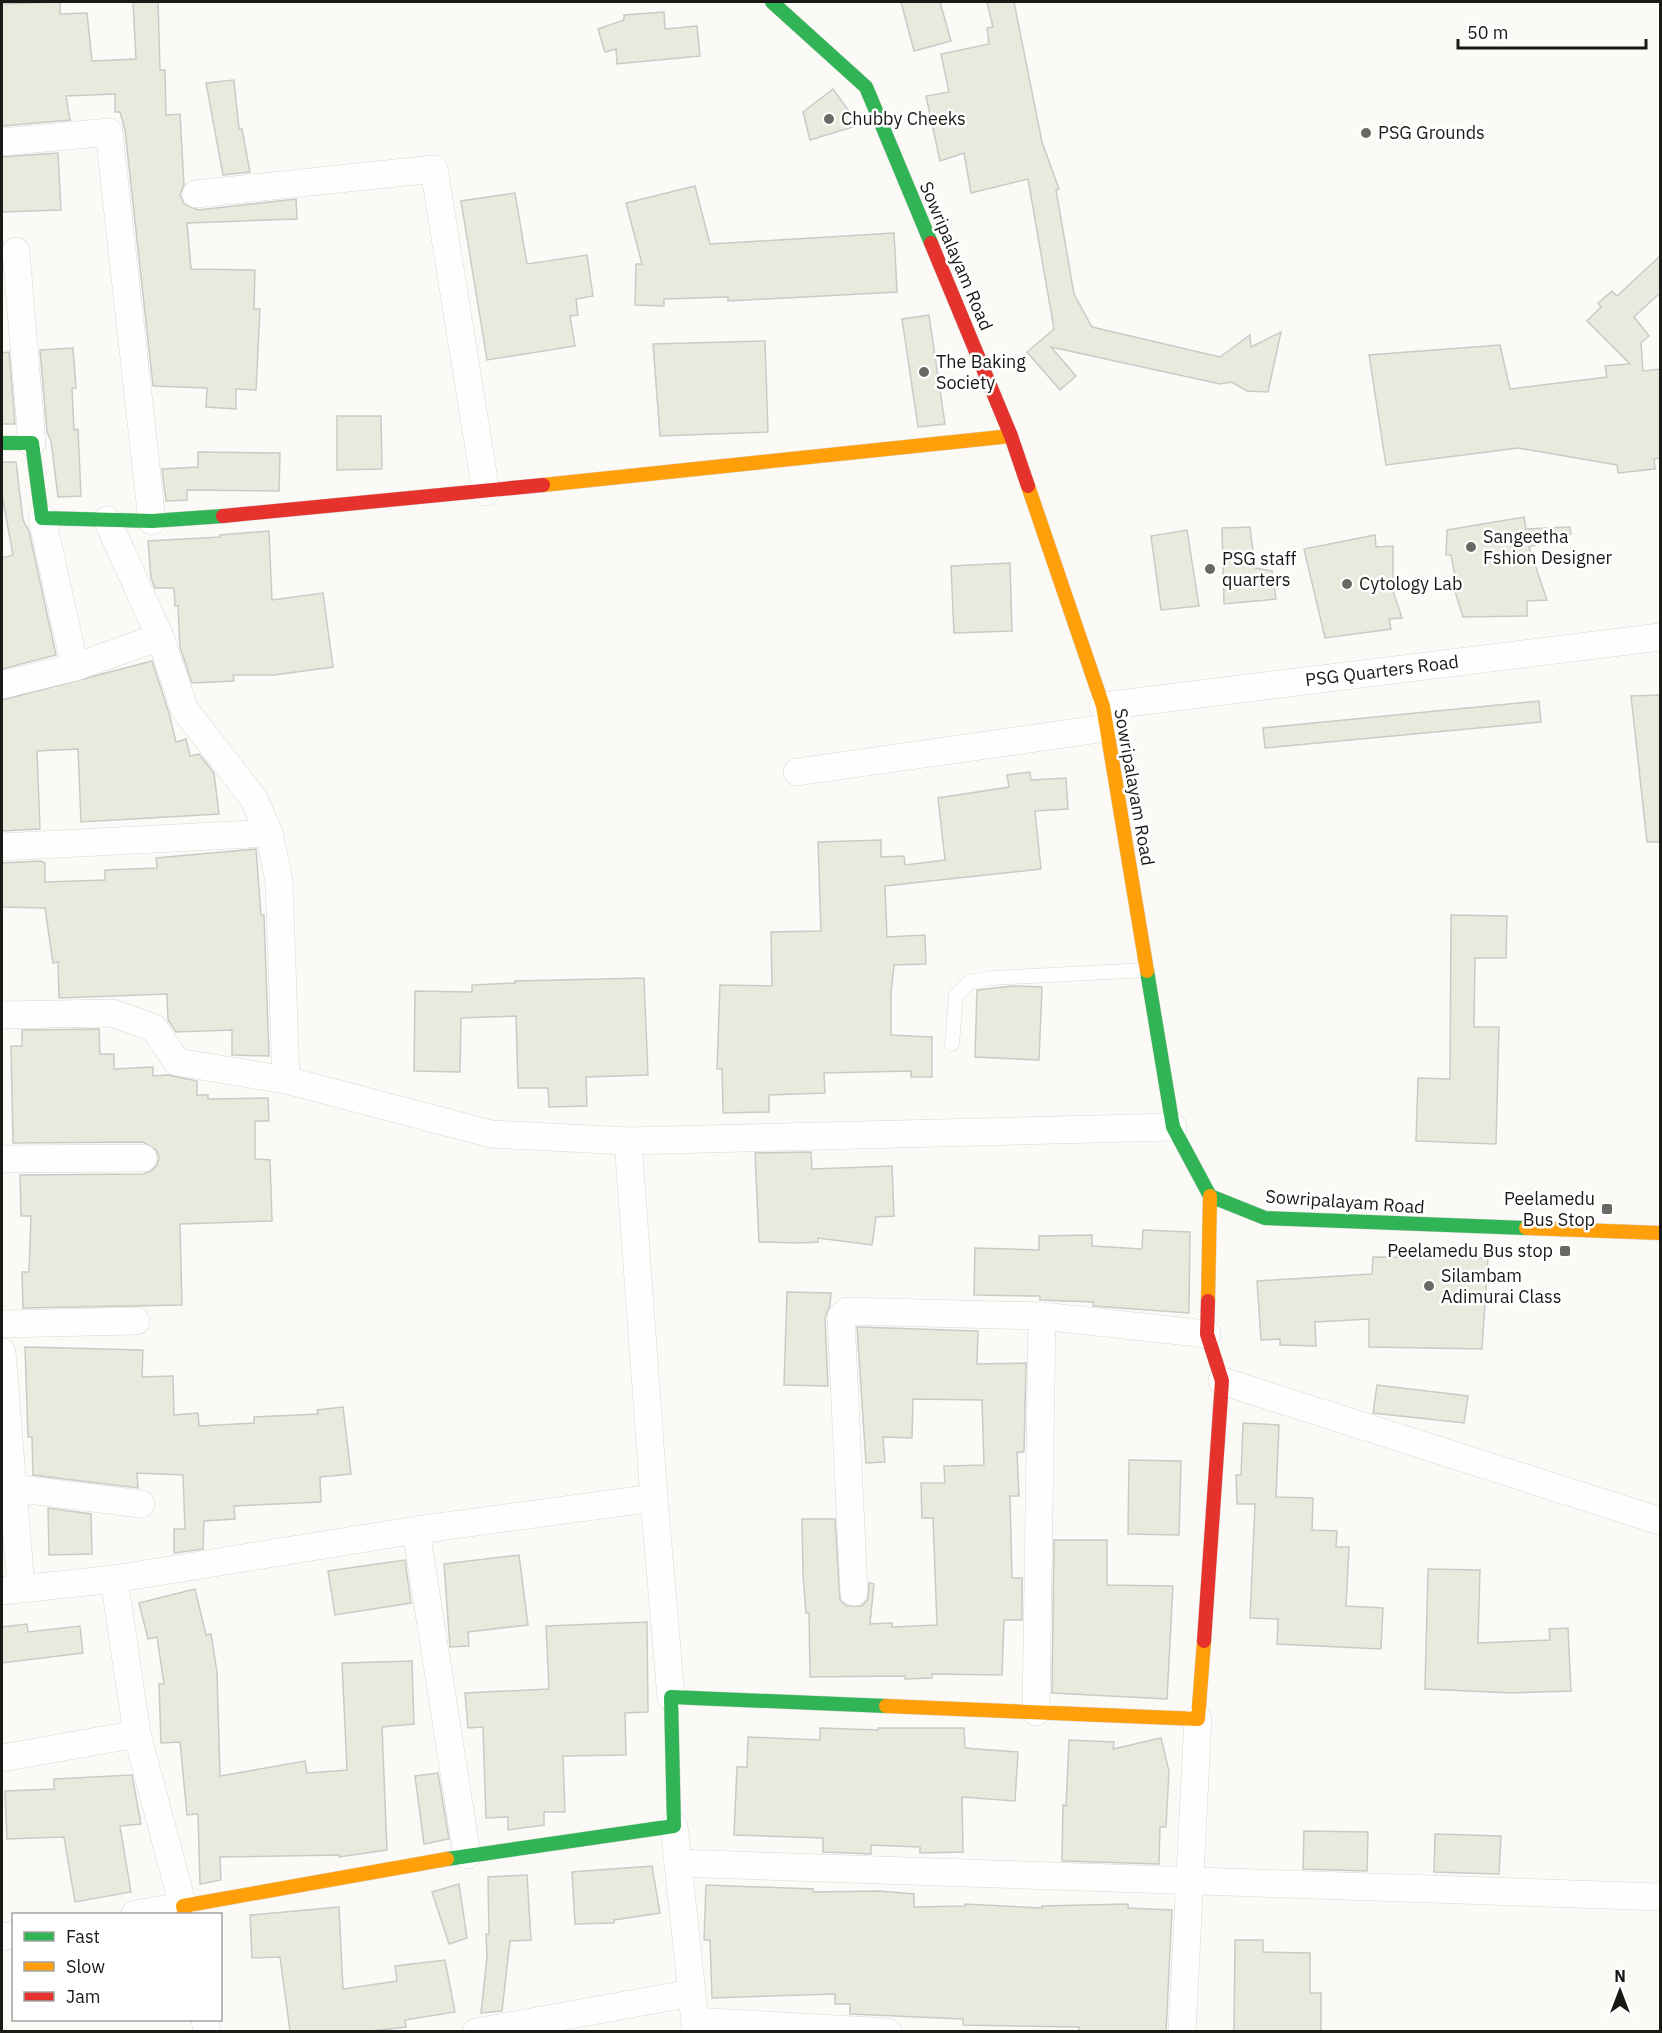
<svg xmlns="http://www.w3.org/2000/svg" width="1662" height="2033" font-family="'IBM Plex Sans',sans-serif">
  <rect width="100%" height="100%" fill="#fcfaf7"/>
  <g fill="#e8eadd" stroke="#cacac7" stroke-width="1.5">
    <polygon points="60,2 60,14 87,13 92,61 136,59 133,2 158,2 160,70 165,70 166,115 180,114 184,185 180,195 184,204 198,210 296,199 297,219 187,223 191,269 255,270 254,309 260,309 256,390 236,389 236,409 206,407 207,388 153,386 125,130 120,112 115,112 115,94 66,96 70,120 2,126 2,4"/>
    <polygon points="901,2 940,2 951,41 914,51"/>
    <polygon points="987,2 1014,2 1042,142 1059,189 1056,190 1074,294 1092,327 1220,357 1250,335 1251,347 1281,332 1268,392 1247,391 1232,382 1220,384 1051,347 1076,376 1060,390 1027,352 1054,329 1028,179 971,193 964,153 940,161 926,96 949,92 941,54 989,44 987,28 993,27"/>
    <polygon points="664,12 665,29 697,26 700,56 617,64 616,49 605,52 598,29 624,20 624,15"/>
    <polygon points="234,80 239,129 242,129 250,172 223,175 206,83"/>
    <polygon points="833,89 859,125 810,140 803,112"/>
    <polygon points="58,153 61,210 2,212 2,157"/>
    <polygon points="695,186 710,244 894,233 897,292 728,301 728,297 664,299 664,306 635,305 636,264 642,264 626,203"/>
    <polygon points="515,193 527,264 587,255 593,296 576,299 578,315 570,316 575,346 487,360 461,201"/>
    <polygon points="1660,256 1660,293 1634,317 1649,336 1641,343 1643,371 1660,369 1660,458 1654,459 1655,469 1618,473 1617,465 1518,448 1386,465 1369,355 1500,345 1510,389 1607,377 1605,366 1630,364 1587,321 1601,307 1598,303 1612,291 1617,296"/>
    <polygon points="929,315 945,424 918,427 902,319"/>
    <polygon points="765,341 768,432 660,436 653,344"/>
    <polygon points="73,348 76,388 72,388 74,430 78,429 81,496 58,497 51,441 47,432 40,350"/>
    <polygon points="9,352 15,424 2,424 2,353"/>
    <polygon points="337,416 381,416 382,469 337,470"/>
    <polygon points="198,452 280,453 279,491 187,490 187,500 166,501 162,469 198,467"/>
    <polygon points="2,462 16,462 23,520 29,531 56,655 2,669 2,558 13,555 2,495"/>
    <polygon points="1524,517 1526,529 1570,527 1571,534 1529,547 1547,600 1527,601 1527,616 1463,617 1455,592 1458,592 1451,555 1446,555 1447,530"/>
    <polygon points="1250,527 1255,568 1272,571 1276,599 1224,604 1222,528"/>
    <polygon points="1187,530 1199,606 1161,610 1151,536"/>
    <polygon points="269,531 272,600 323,593 333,667 274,675 233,675 234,681 192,683 180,647 178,606 175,606 174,588 155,588 151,578 148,541 220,537 220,535"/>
    <polygon points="1375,535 1376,547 1393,546 1393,591 1402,618 1389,619 1391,629 1325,638 1304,549"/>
    <polygon points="1010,563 1012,631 954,633 951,566"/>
    <polygon points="152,661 169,713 176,742 186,739 190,756 199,754 214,773 219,814 81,822 78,749 37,751 40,829 2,831 2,700"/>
    <polygon points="1660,695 1660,842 1647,842 1631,696"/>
    <polygon points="1539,701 1541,722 1265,748 1263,728"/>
    <polygon points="1030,772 1031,780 1066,778 1068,809 1035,811 1041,869 885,886 887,937 925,935 926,964 894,965 891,994 891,1035 932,1037 932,1077 911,1077 911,1071 824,1073 825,1093 769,1095 769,1112 723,1113 722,1069 717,1069 720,985 772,986 771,932 821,931 818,842 881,840 881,857 904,856 905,865 945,860 938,798 1009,787 1007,775"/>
    <polygon points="256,849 261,915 264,915 269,1056 232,1055 232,1030 176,1032 168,1020 167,994 59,998 58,962 53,963 45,908 2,907 2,863 41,861 45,863 45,882 105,880 105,870 157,868 156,858"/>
    <polygon points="1451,915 1507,916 1506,958 1475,958 1474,1027 1499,1027 1496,1144 1416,1141 1418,1078 1450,1079"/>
    <polygon points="644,978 648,1075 586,1077 587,1106 549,1107 548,1088 518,1088 516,1016 461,1018 460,1072 414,1071 415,991 472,992 472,985 515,983 515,981"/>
    <polygon points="1013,986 1042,987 1039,1060 975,1057 977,990"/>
    <polygon points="99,1029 100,1054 114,1054 114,1069 153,1067 153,1076 168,1075 197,1081 197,1095 208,1095 208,1099 268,1098 269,1121 255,1121 255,1159 270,1160 272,1221 180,1224 182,1305 23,1308 22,1272 29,1272 31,1216 21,1216 20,1175 143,1174 151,1171 157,1165 159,1157 156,1150 143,1142 13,1143 11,1046 22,1046 22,1030"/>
    <polygon points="811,1152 812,1169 892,1166 894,1216 876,1217 872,1245 818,1238 818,1242 800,1243 759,1242 755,1153"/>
    <polygon points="1143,1230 1190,1232 1189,1313 1093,1306 1093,1302 1040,1300 1040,1296 974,1295 975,1248 1039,1250 1039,1236 1092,1235 1092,1246 1142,1249"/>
    <polygon points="1373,1257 1488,1258 1482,1349 1369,1347 1369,1319 1315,1322 1316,1346 1280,1345 1280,1339 1261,1340 1257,1281 1372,1274"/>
    <polygon points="787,1292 831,1293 830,1305 825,1318 828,1386 784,1385"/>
    <polygon points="857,1327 978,1331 977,1364 1026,1363 1024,1452 1017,1452 1019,1496 1010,1496 1012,1578 1022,1578 1022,1620 1004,1620 1002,1675 932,1674 932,1678 905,1679 905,1676 810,1677 809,1613 806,1613 803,1576 802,1519 835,1519 840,1600 847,1606 862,1606 868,1599 869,1583 874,1584 870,1624 892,1623 892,1627 937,1625 933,1518 922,1518 921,1483 945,1483 944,1466 984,1465 982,1400 913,1399 912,1438 883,1437 885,1462 866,1463"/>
    <polygon points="25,1347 143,1350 142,1377 173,1376 174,1415 198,1413 199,1426 254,1423 254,1417 318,1414 317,1410 343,1407 351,1474 320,1477 321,1502 234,1506 235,1519 204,1521 203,1549 174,1553 174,1529 185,1529 183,1475 137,1473 138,1488 33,1475 32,1437 28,1437"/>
    <polygon points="1377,1385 1468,1396 1464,1423 1373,1413"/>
    <polygon points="1243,1423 1279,1425 1276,1497 1313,1498 1312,1530 1337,1531 1336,1547 1349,1547 1346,1606 1383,1608 1381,1649 1277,1644 1278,1619 1250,1618 1255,1504 1237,1504 1236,1475 1241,1475"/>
    <polygon points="1129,1460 1181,1461 1179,1535 1128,1534"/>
    <polygon points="48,1508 91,1514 92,1554 49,1555"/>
    <polygon points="1054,1540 1107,1540 1107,1585 1173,1586 1167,1699 1052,1693"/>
    <polygon points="519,1555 528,1625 468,1632 469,1646 450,1647 444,1564"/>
    <polygon points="405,1560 411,1603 335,1615 328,1571"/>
    <polygon points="1428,1569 1480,1570 1478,1643 1550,1640 1549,1629 1568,1628 1571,1691 1512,1693 1425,1689"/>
    <polygon points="195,1589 206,1635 211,1634 217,1672 220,1776 305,1761 307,1773 347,1770 342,1663 412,1661 414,1724 382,1727 387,1850 339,1857 339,1855 220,1857 221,1880 200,1884 198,1814 187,1815 180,1742 161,1743 159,1684 164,1684 157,1637 148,1639 139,1603"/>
    <polygon points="647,1622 648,1712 625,1713 626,1755 563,1756 565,1812 544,1812 544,1825 508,1830 508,1817 486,1818 483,1727 468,1728 465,1693 549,1689 546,1626"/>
    <polygon points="27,1624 28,1632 80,1626 83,1653 2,1663 2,1627"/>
    <polygon points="820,1728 878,1730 878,1728 964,1728 965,1748 1018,1752 1015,1801 962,1797 963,1852 920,1853 920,1847 871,1845 871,1854 823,1852 823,1838 734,1835 737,1767 747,1767 748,1737 820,1740"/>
    <polygon points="1161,1738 1169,1771 1166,1827 1160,1827 1159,1864 1062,1861 1063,1805 1066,1806 1069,1740 1114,1742 1113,1749"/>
    <polygon points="438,1773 449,1839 424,1844 415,1776"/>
    <polygon points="132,1775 141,1824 120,1826 131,1892 75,1902 64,1837 7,1839 5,1791 54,1789 54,1779"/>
    <polygon points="1304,1831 1368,1832 1367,1871 1303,1869"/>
    <polygon points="1435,1834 1501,1836 1499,1874 1434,1872"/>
    <polygon points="652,1866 660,1913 614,1920 614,1923 575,1924 572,1872"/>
    <polygon points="527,1875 531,1940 510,1941 502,2011 481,2013 487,1957 486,1934 489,1934 488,1877"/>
    <polygon points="459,1884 467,1938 449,1944 432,1892"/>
    <polygon points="706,1885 813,1889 813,1892 879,1891 914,1894 914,1907 965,1906 965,1904 1042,1908 1042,1906 1128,1904 1128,1908 1172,1910 1166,2031 1079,2031 1079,2027 963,2025 963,2019 850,2014 850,2004 835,2004 835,1994 712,1998 710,1940 704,1940"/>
    <polygon points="339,1907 343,1989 397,1981 395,1966 445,1960 455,2012 405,2020 406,2027 371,2031 290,2031 280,1957 252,1958 250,1915"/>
    <polygon points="1235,1940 1263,1940 1263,1952 1310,1953 1310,1993 1321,1993 1321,2031 1234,2031"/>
  </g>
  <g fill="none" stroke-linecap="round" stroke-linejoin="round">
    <g stroke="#d9d7d4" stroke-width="15">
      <polyline id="lane" points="952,1044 956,995 970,982 991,978 1147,970"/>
    </g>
    <g stroke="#d9d7d4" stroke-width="28">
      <g id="street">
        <polyline points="2,142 109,132 152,521"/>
        <polyline points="196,194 434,169 486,492"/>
        <polyline points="16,251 32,443"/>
        <polyline points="75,667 160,637"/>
        <polyline points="2,685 75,667 42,518"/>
        <polyline points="1103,706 1660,637"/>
        <polyline points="797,772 1106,728"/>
        <polyline points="269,833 279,881 286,1080"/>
        <polyline points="2,847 269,833 254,799 185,710 160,637 107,520"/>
        <polyline points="2,1015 112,1013 154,1028 177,1062 286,1080 491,1134 628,1141"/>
        <polyline points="2,1159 143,1158"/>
        <polyline points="2,1324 136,1321"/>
        <polyline points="2,1352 21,1588"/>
        <polyline points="1222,1381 1660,1521"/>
        <polyline points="13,1488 141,1504"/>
        <polyline points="654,1498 628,1141 1173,1127"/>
        <polyline points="416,1530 467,1855"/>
        <polyline points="114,1579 416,1530 654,1498 671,1697"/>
        <polyline points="2,1591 114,1579 137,1734 183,1906 135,1914"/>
        <polyline points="854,1592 841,1317 847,1311 1042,1316 1207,1334"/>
        <polyline points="1036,1712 1042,1316"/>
        <polyline points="2,1758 137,1734"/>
        <polyline points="674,1826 696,2032"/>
        <polyline points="678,1863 1660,1897"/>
        <polyline points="2,1937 14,1935"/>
        <polyline points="205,2020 207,2032"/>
        <polyline points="695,2021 888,2032"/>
        <polyline points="476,2032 692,1993"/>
        <polyline points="1182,2032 1198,1719"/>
      </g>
    </g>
    <g stroke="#d9d7d4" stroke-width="15">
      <g id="fast">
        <polyline points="772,2 866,87 931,243"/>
        <polyline points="2,443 32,443 42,518 152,521 223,516"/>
        <polyline points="1147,971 1173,1127 1210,1196 1265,1218 1526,1228"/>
        <polyline points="447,1859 674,1826 671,1697 886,1706"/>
      </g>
    </g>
    <g stroke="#d9d7d4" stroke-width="15">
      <g id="slow">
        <polyline points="543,485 1011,436"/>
        <polyline points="1028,486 1103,706 1147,971"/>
        <polyline points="1526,1228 1660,1233"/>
        <polyline points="1208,1301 1210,1196"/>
        <polyline points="886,1706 1198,1719 1204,1641"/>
        <polyline points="185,1914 183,1906 447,1859"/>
      </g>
    </g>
    <g stroke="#d9d7d4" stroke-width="15">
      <g id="jam">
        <polyline points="931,243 1011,436 1028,486"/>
        <polyline points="223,516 543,485"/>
        <polyline points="1204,1641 1222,1381 1207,1334 1208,1301"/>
      </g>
    </g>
    <use href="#lane" stroke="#fffefe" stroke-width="14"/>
    <use href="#street" stroke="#fffefe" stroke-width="27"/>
    <use href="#fast" stroke="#30b455" stroke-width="14"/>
    <use href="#slow" stroke="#ff9f0a" stroke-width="14"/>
    <use href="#jam" stroke="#e5322d" stroke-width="14"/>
  </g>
  <g fill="#696864" stroke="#fff" stroke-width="2">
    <circle cx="829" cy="119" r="6"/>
    <circle cx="1366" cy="133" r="6"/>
    <circle cx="924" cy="372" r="6"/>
    <circle cx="1471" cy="547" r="6"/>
    <circle cx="1210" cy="569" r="6"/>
    <circle cx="1347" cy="584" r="6"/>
    <rect x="1601" y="1203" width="12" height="12" rx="3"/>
    <rect x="1559" y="1245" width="12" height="12" rx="3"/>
    <circle cx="1429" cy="1286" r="6"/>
  </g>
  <g text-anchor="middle" stroke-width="5" stroke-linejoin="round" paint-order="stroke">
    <g font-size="18" fill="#1a1915" stroke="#fff" text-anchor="start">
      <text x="841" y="125">Chubby Cheeks</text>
      <text x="1378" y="139">PSG Grounds</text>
      <text x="936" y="368">The Baking<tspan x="936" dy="21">Society</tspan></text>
      <text x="1483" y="543">Sangeetha<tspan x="1483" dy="21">Fshion Designer</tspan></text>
      <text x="1222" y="565">PSG staff<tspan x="1222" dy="21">quarters</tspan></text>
      <text x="1359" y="590">Cytology Lab</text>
      <text x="1595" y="1205" text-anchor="end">Peelamedu<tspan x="1595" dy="21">Bus Stop</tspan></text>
      <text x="1553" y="1257" text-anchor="end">Peelamedu Bus stop</text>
      <text x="1441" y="1282">Silambam<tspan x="1441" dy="21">Adimurai Class</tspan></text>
    </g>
    <g font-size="18" fill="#1a1915" stroke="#fff">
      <text transform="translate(956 256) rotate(67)" y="6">Sowripalayam Road</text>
      <text transform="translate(1382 671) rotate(-7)" y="6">PSG Quarters Road</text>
      <text transform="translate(1134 787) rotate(80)" y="6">Sowripalayam Road</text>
      <text transform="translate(1345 1202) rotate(4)" y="6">Sowripalayam Road</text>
    </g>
  </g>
  <rect width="1662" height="2033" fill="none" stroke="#1a1915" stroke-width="6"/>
  <rect x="12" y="1913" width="210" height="108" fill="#ffffff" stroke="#a3a3a1" stroke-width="1.5"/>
  <rect x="24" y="1932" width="30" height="9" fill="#30b455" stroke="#a3a3a1" stroke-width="1.5"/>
  <text x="66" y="1943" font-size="18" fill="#1a1915">Fast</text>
  <rect x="24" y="1962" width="30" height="9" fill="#ff9f0a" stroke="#a3a3a1" stroke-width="1.5"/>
  <text x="66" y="1973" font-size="18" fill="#1a1915">Slow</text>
  <rect x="24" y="1992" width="30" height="9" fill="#e5322d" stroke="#a3a3a1" stroke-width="1.5"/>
  <text x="66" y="2003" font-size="18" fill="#1a1915">Jam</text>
  <g transform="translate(1620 1991)" stroke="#ffffff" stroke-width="4.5" paint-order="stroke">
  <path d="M0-4.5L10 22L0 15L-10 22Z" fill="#1a1915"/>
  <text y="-9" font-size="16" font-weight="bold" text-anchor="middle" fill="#1a1915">N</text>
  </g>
  <path d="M1458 39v9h188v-9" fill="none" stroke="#1a1915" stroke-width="3"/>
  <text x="1467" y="39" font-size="18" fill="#1a1915" stroke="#ffffff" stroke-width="4.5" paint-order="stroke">50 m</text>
</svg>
